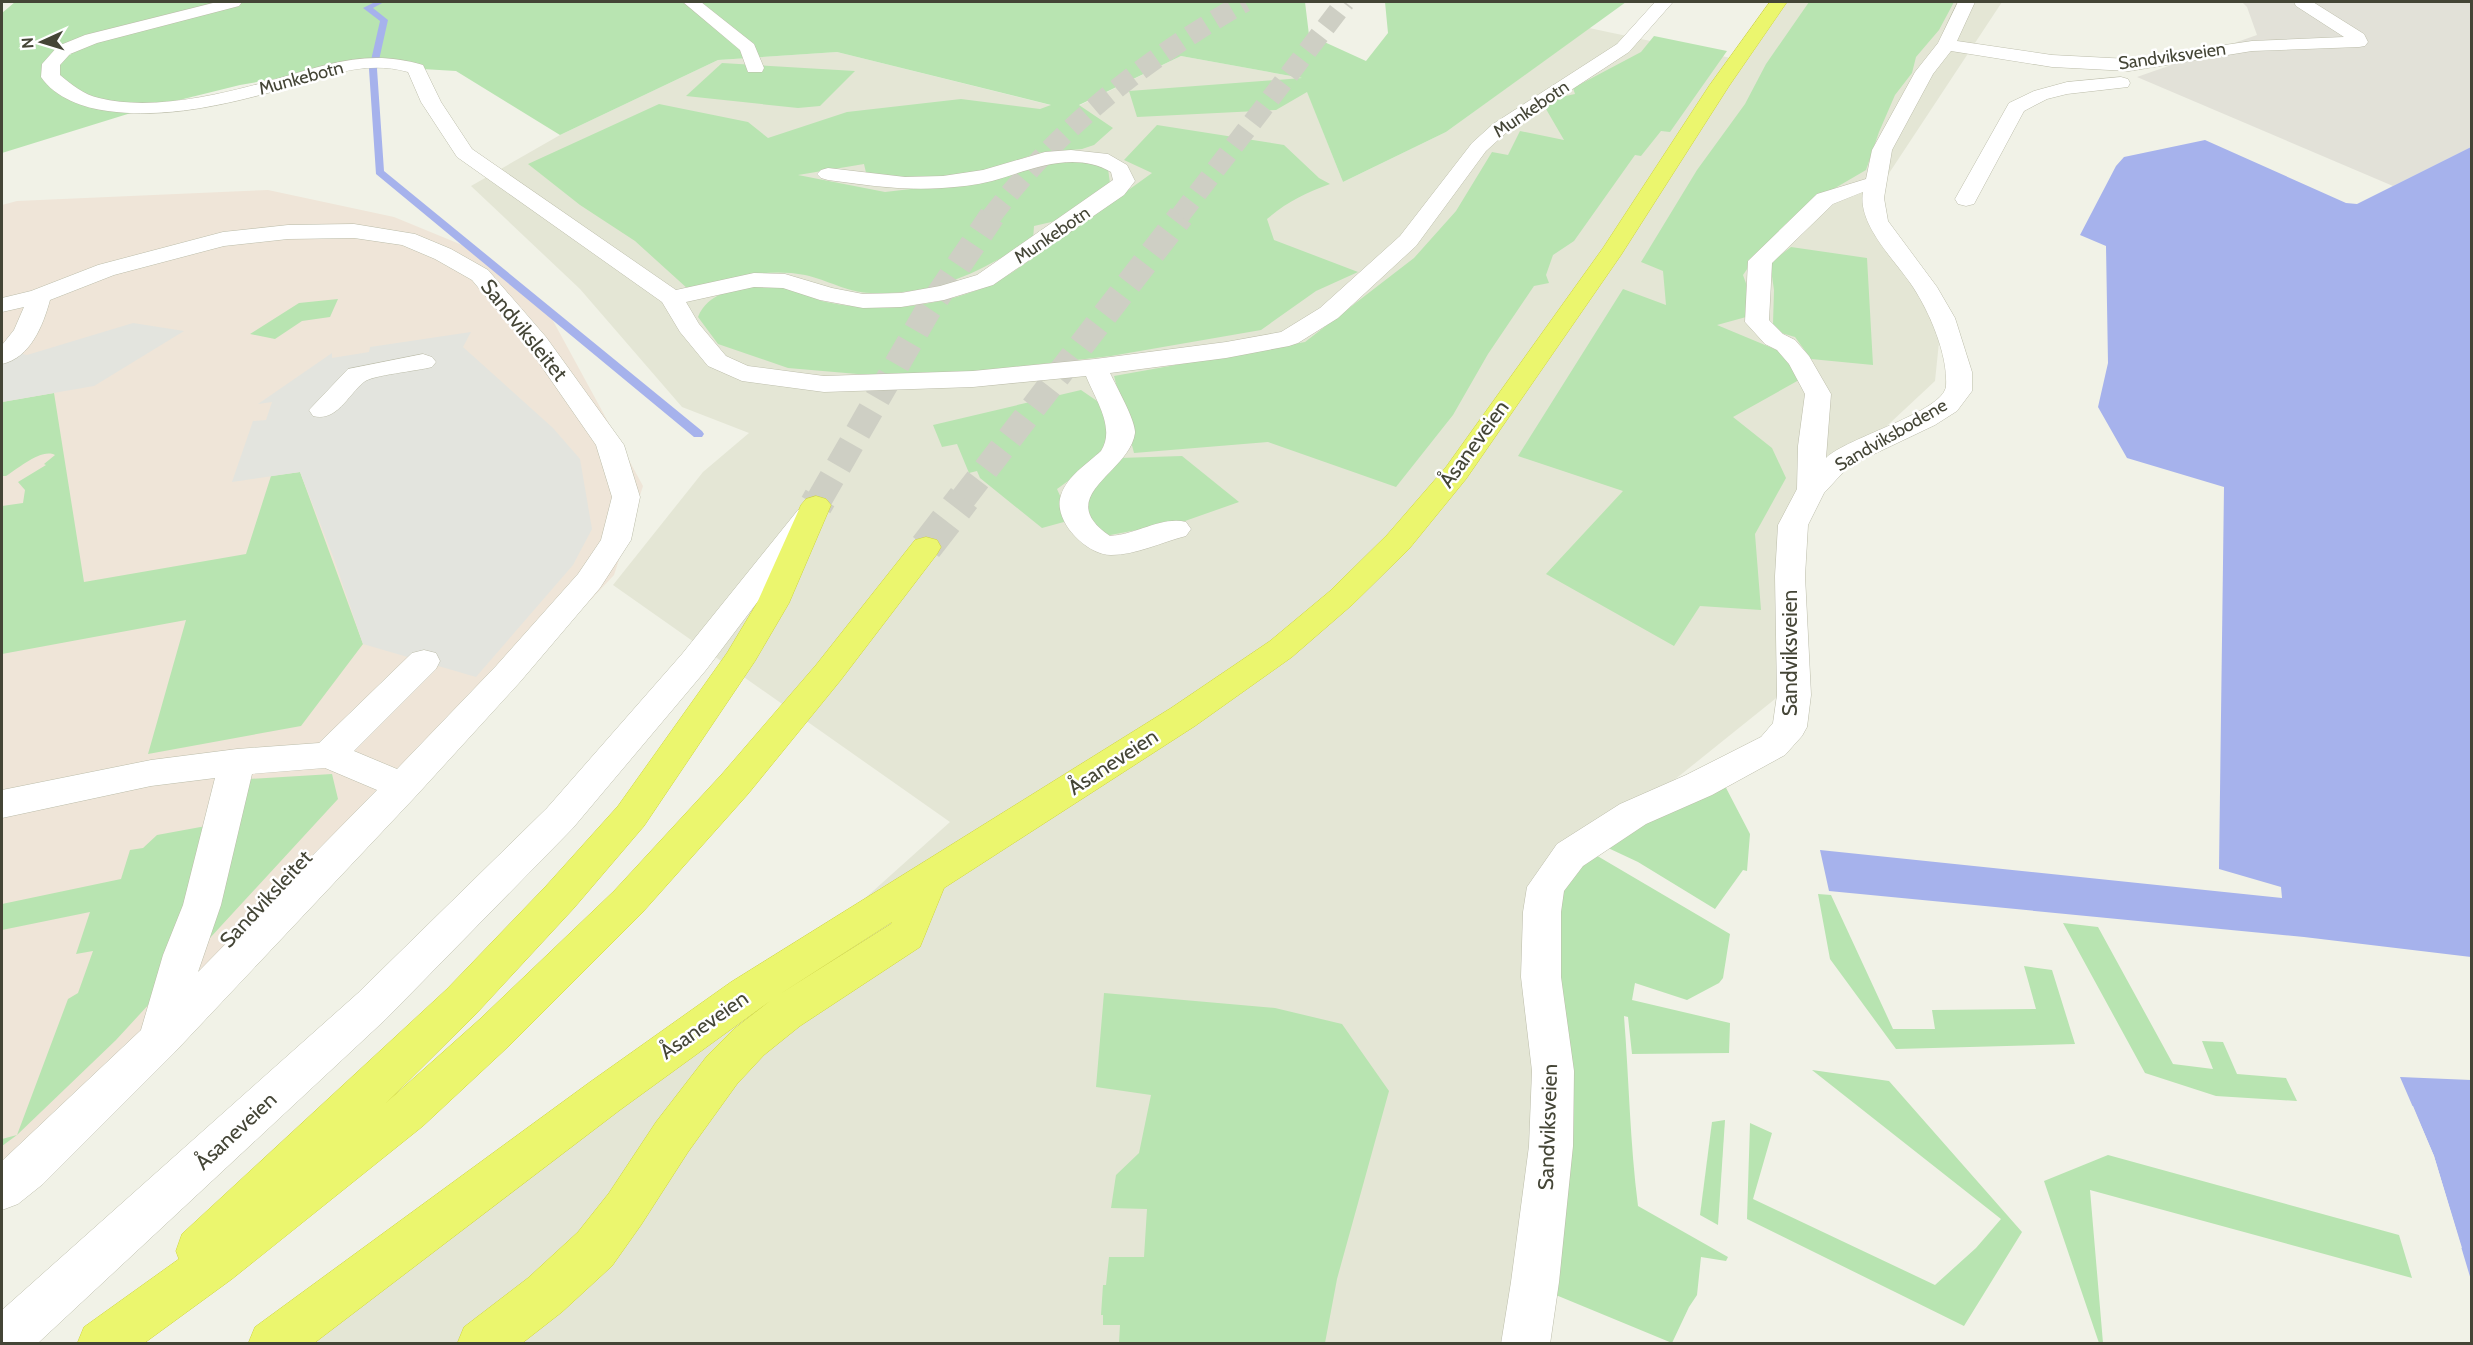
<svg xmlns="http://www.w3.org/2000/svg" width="2473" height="1345" font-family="Cabin,sans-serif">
  <rect width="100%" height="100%" fill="#f1f2e7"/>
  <polygon fill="#e4e6d5" points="1778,2 2002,2 1874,196 1942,313 1935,381 1800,507 1780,695 1536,891 1533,1343 262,1344 813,945 950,822 613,585 703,472 749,433 682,407 580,289 471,186 560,135 718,60 837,52 1070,110 1181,56 1302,78 1343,182 1446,132 1589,28 1731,58"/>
  <polygon fill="#e2e1d8" points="2242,2 2471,2 2471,147 2393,186 2137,77 2257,35 2247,7"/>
  <polygon fill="#efe5d8" points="268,190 394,217 467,247 545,306 643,486 614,575 151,1068 2,1197 2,205 17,201"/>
  <g fill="#b8e4b1">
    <path d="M 15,2 L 1305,2 L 1309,35 L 1366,61 L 1388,33 L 1385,2 L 1626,2 L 1446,132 L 1343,182 L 1307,92 L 1276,110 L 1137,117 L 1129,91 L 1302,78 L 1181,56 L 1079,105 L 1113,128 L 1094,145 L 1082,149 L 1038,153 L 988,170 L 929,178 L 867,177 L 864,164 L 798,175 L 885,192 L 988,180 L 1050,159 L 1078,158 L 1108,169 L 1110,183 L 1060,220 L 1034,226 L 1033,240 C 977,272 939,295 871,293 C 846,292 828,280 805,275 C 766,267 726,279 688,289 L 635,241 L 580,205 L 528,164 L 659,104 L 748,122 L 768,138 L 847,112 L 961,99 L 1040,109 L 1051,105 L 837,52 L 718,60 L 560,135 L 456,71 L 355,65 L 240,85 L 147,108 L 2,153 L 2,13 Z"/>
    <polygon points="1809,2 1954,2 1939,30 1916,57 1912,73 1895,95 1879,132 1866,170 1818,198 1754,259 1743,275 1757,314 1717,325 1782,352 1799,380 1733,417 1772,448 1786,478 1755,534 1761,610 1700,606 1674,646 1546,574 1623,491 1518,456 1623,289 1666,305 1663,271 1641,262 1697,170 1745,104 1766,64"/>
    <polygon points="1654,36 1727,51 1670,132 1661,131 1641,156 1635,155 1574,241 1553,255 1546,275 1549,283 1534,286 1488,354 1453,415 1396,487 1268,442 1134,453 1114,376 1305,342 1414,258 1456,211 1492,152 1508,155 1520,131 1564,140 1546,109 1556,98 1575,94 1573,88 1641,52"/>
    <polygon points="722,63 855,71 820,106 798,108 686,96"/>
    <path d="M 1157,125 L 1284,145 L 1319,178 L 1330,184 C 1305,193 1287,202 1267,219 L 1274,240 L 1358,272 L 1316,291 L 1261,330 L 1111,356 L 964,373 L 869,375 L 788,368 L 718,344 L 698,317 C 711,283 767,283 796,290 C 807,292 815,300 826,302 C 849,307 874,308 898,307 C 930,305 975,295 1003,278 C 1019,269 1033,257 1048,247 C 1083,222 1118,198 1152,173 L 1124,160 Z"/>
    <polygon points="1791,247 1867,258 1873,365 1811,359 1795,337 1778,332 1773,324 1774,290 1770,263"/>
    <polygon points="338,299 330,317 302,321 275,339 250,334 299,303"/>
    <polygon points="1081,390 1100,403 1114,435 1097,460 1057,489 1071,520 1042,528 980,478 977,471 969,473 957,444 942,447 933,425"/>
    <path d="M 54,393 L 84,582 L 246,554 L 271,476 L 300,472 L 363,644 L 301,726 L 148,754 L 186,620 L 2,654 L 2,506 L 23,503 L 25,490 L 18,482 L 46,465 L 44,464 L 55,455 C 41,448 18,469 6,476 L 2,476 L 2,402 Z"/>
    <polygon points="1182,456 1239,502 1185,521 1105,536 1084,513 1084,493 1119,458"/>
    <polygon points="332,774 338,799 116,1040 17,1135 2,1146 2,1139 17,1135 68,999 78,993 93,951 76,954 90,912 2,930 2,904 121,879 130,850 143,848 157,835 206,826 249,779"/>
    <polygon points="1724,784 1750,834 1747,871 1743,870 1715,909 1638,862 1606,847 1680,804"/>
    <path d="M 1594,854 L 1730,934 L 1723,978 L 1719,983 L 1687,1000 L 1635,983 L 1632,1000 L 1730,1023 L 1729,1053 L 1632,1054 L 1628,1017 L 1624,1016 C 1629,1080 1630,1143 1638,1206 L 1728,1257 L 1726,1261 L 1701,1257 L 1697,1295 L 1689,1307 L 1672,1343 L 1551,1293 L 1560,892 L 1571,876 Z"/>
    <polygon points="1818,894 1831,895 1893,1029 1935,1029 1932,1010 2036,1009 2024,966 2052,970 2075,1044 1896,1049 1830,959"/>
    <polygon points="2063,923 2098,927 2173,1064 2213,1069 2202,1041 2223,1042 2237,1074 2286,1078 2297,1101 2216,1096 2145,1073"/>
    <polygon points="1104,993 1275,1008 1342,1024 1389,1091 1337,1279 1325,1343 1119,1343 1120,1325 1103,1325 1103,1315 1101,1315 1103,1285 1106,1285 1109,1257 1144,1257 1147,1209 1111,1208 1116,1175 1139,1153 1151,1095 1096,1087"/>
    <polygon points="1812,1070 1889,1081 2022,1232 1964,1326 1747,1219 1750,1123 1772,1133 1753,1199 1935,1285 1976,1248 2001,1219"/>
    <polygon points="1725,1120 1718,1225 1700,1215 1712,1122"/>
    <polygon points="2108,1155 2399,1235 2412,1278 2090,1190 2103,1343 2099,1343 2044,1181"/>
  </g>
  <g fill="#e3e4de">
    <polygon points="133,323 184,331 94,386 2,402 2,349 27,355"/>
    <polygon points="471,332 463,347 553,428 580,459 592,529 573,565 476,677 363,644 334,559 300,472 232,482 253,421 266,420 272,402 258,404 332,353 332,358 369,352 370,347"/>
  </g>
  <g fill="#a6b2ec">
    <polygon points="2205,140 2346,203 2357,204 2471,147 2471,957 2304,937 1829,891 1820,850 2282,898 2281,887 2219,869 2224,487 2127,458 2098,407 2108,363 2106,246 2080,235 2116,166 2124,157"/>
    <polygon points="2400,1077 2471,1080 2471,1280 2434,1156"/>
  </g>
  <polygon fill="#f1f2e7" points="2410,1106 2413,1106 2434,1156 2462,1248 2458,1247 2431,1157"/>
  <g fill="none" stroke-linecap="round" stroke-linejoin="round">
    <polygon fill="#a6b2ec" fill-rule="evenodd" points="375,2 384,2 373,8 388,20 377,69 384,171 702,431 704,434 702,437 694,437 376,174 369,69 380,21 363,8"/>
    <g stroke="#cecfc4" stroke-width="20" stroke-dasharray="20 10" stroke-linecap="butt">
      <path d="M 991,217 C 1059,127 1147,58 1245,2"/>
      <polyline points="1179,217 1345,2"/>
    </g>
    <g stroke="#cecfc4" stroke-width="26" stroke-dasharray="26 13" stroke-linecap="butt">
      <polyline points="819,500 927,312 992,216"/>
      <polyline points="962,500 1181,216"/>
    </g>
    <g stroke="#cecfc4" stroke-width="33" stroke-dasharray="33 16" stroke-linecap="butt">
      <polyline points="816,505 820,498"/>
      <polyline points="926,547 964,498"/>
    </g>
    <g stroke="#bcbdaa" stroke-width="1">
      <g id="minor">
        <path d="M 217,2 L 242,2 L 239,6 L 97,43 L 70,54 L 60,65 L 60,75 C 71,84 84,95 99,98 C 154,112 227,93 280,78 C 331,63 370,49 423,65 L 441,102 L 472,149 L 676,290 L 754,273 L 785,274 L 832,288 L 863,294 L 901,293 L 940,286 L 977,275 L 1113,180 L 1111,172 C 1073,150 1030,170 992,181 C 976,185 958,187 942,188 C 904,191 866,185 828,180 L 821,178 L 817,174 L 821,170 L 828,168 L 905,177 L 943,176 L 983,170 L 1045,152 L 1071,150 L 1108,154 L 1127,165 L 1135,181 L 1124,195 L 993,285 L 944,300 L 901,307 L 863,308 L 820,300 L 783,288 L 754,287 L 686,302 L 699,324 L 726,356 L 748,366 L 824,376 L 973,371 L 1095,359 L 1226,342 L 1281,332 L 1320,308 L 1400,236 L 1472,143 L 1493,124 L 1617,44 L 1655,2 L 1673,2 L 1629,52 L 1507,132 L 1486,151 L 1416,246 L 1338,318 L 1298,343 L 1289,346 L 1226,358 L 1110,373 C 1116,386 1136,421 1135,433 C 1130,473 1051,496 1110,536 C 1135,535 1162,516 1186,522 L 1191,529 L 1186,536 C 1162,542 1136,555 1111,555 C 1086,555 1052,520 1061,495 C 1067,476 1087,464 1101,451 C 1116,428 1095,399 1086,376 L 973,387 L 824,392 L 742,381 L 708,366 L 680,332 L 662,302 L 457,157 L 421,102 L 408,72 C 364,59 321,78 279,90 C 224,105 165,119 108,111 C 84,108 55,98 41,77 L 42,64 L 58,46 L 85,35 Z"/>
        <polygon points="683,2 701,2 754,44 764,68 762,72 748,72 740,50"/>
        <path d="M 1958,2 L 1975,2 L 1957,41 L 2052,55 L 2129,59 L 2252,41 L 2344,37 L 2296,6 L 2294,2 L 2313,2 L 2364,34 L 2368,42 L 2365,46 L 2359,47 L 2252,51 L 2129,71 L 2052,67 L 1951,51 L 1933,74 L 1892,150 L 1884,198 L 1888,221 L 1937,287 L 1955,318 L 1972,372 L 1972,391 L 1957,411 L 1935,425 L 1849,466 L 1824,493 L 1808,525 L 1805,576 L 1811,695 L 1807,727 L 1802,736 L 1785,755 L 1712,795 L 1646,824 L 1583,866 L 1564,891 L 1561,912 L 1561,977 L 1574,1071 L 1573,1146 L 1559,1282 L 1550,1344 L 1501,1344 L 1511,1282 L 1529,1146 L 1532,1071 L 1521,977 L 1523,912 L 1527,887 L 1557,844 L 1620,804 L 1686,775 L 1761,737 L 1773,723 L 1777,695 L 1775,576 L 1778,525 L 1797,489 L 1798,446 L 1805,394 L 1789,364 L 1777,350 L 1765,344 L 1745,322 L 1748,261 L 1817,194 L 1866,179 L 1872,150 L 1915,72 L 1938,43 ZM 1863,192 C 1857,225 1896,261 1913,287 C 1930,313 1948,355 1946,386 C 1944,412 1845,438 1826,458 L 1831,394 L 1809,356 L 1795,340 L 1783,334 L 1769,320 L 1772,263 L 1833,204 Z"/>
        <polygon points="2121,77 2128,79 2130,83 2128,87 2067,94 2047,99 2024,111 1974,204 1966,206 1958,204 1955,199 2009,103 2034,91 2067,82"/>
        <path d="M 354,224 L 415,234 L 451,249 L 488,270 L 546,337 L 624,445 L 640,497 L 631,540 L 600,588 L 520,682 L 416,796 L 174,1053 L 43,1184 L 18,1204 L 2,1210 L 2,1161 L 141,1030 L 163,955 L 183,905 L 215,778 L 151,786 L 2,818 L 2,790 L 151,760 L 237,749 L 319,743 L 412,653 L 424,650 L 436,653 L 440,661 L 436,669 L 354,751 L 397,769 L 496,666 L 578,574 L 601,540 L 612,497 L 596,445 L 528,347 L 472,280 L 435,259 L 402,245 L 354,238 L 288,239 L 224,246 L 114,275 L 50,300 C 43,326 30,358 2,364 L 2,345 L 14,330 L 24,307 L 2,312 L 2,298 L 31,291 L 98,265 L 223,232 L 288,225 ZM 325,768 L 377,790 L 198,972 L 221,905 L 252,774 Z"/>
        <path d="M 423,354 L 432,357 L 436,362 L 432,367 C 418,371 372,375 364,382 C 347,396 337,422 313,416 L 309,410 L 348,369 Z"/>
        <polygon points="808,507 818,510 823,516 818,522 706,670 573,828 386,1019 37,1344 2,1344 2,1310 358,993 547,808 682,654 798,510"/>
      </g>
    </g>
    <g stroke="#ced43f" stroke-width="1">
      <g id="highway">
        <path d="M 1770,2 L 1787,2 L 1729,86 L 1621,255 L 1466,479 L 1409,549 L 1352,605 L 1292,657 L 1195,726 L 944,888 L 920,947 L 800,1026 L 764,1055 L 737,1084 L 688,1152 L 641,1225 L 612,1266 L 562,1312 L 521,1344 L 457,1344 L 464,1327 L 528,1278 L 578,1232 L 609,1193 L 656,1122 L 707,1056 L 734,1029 L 770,1001 L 620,1110 L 313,1344 L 248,1344 L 255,1327 L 590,1082 L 731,982 L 1171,708 L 1270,641 L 1330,591 L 1387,535 L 1446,467 L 1603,248 L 1709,86 ZM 892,922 L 891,924 L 780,994 Z"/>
        <polygon points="816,496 826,499 831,505 789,603 755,661 644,826 574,908 475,1015 386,1103 480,1019 614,891 722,774 816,665 915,540 926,537 937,540 941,547 937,554 840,681 748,794 642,913 510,1045 423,1126 232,1279 143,1344 77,1344 84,1327 179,1259 176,1251 182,1234 447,989 546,886 618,806 727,653 757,603 801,505 806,499"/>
      </g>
    </g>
    <use href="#minor" fill="#fff" fill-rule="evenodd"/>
    <use href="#highway" fill="#ebf66e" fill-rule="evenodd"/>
  </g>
  <g text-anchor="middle" stroke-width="5" stroke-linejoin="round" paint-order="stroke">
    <g font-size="18" fill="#444536" stroke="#fff">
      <text transform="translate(2172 56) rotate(-8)" y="6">Sandviksveien</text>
      <text transform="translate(301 78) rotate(-15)" y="6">Munkebotn</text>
      <text transform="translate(1531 109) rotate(-34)" y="6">Munkebotn</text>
      <text transform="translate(1052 235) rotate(-34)" y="6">Munkebotn</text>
      <text transform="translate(1891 435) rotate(-30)" y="6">Sandviksbodene</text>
    </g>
    <g font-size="21" fill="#444536" stroke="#fff">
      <text transform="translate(524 330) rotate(51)" y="7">Sandviksleitet</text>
      <text transform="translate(1474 444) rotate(-54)" y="7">Åsaneveien</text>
      <text transform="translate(1790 653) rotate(-90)" y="7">Sandviksveien</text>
      <text transform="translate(1113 762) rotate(-33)" y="7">Åsaneveien</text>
      <text transform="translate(266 899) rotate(-47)" y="7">Sandviksleitet</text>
      <text transform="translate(704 1025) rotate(-35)" y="7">Åsaneveien</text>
      <text transform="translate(1548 1127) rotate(-88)" y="7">Sandviksveien</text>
      <text transform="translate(236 1131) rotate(-43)" y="7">Åsaneveien</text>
    </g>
  </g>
  <rect width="2473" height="1345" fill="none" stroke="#444536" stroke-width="6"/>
  <g transform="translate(42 42) rotate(266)" stroke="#ffffff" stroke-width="4.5" paint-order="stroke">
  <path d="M0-4.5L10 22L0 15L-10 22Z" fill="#444536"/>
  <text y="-9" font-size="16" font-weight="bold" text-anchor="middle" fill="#444536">N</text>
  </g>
</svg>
